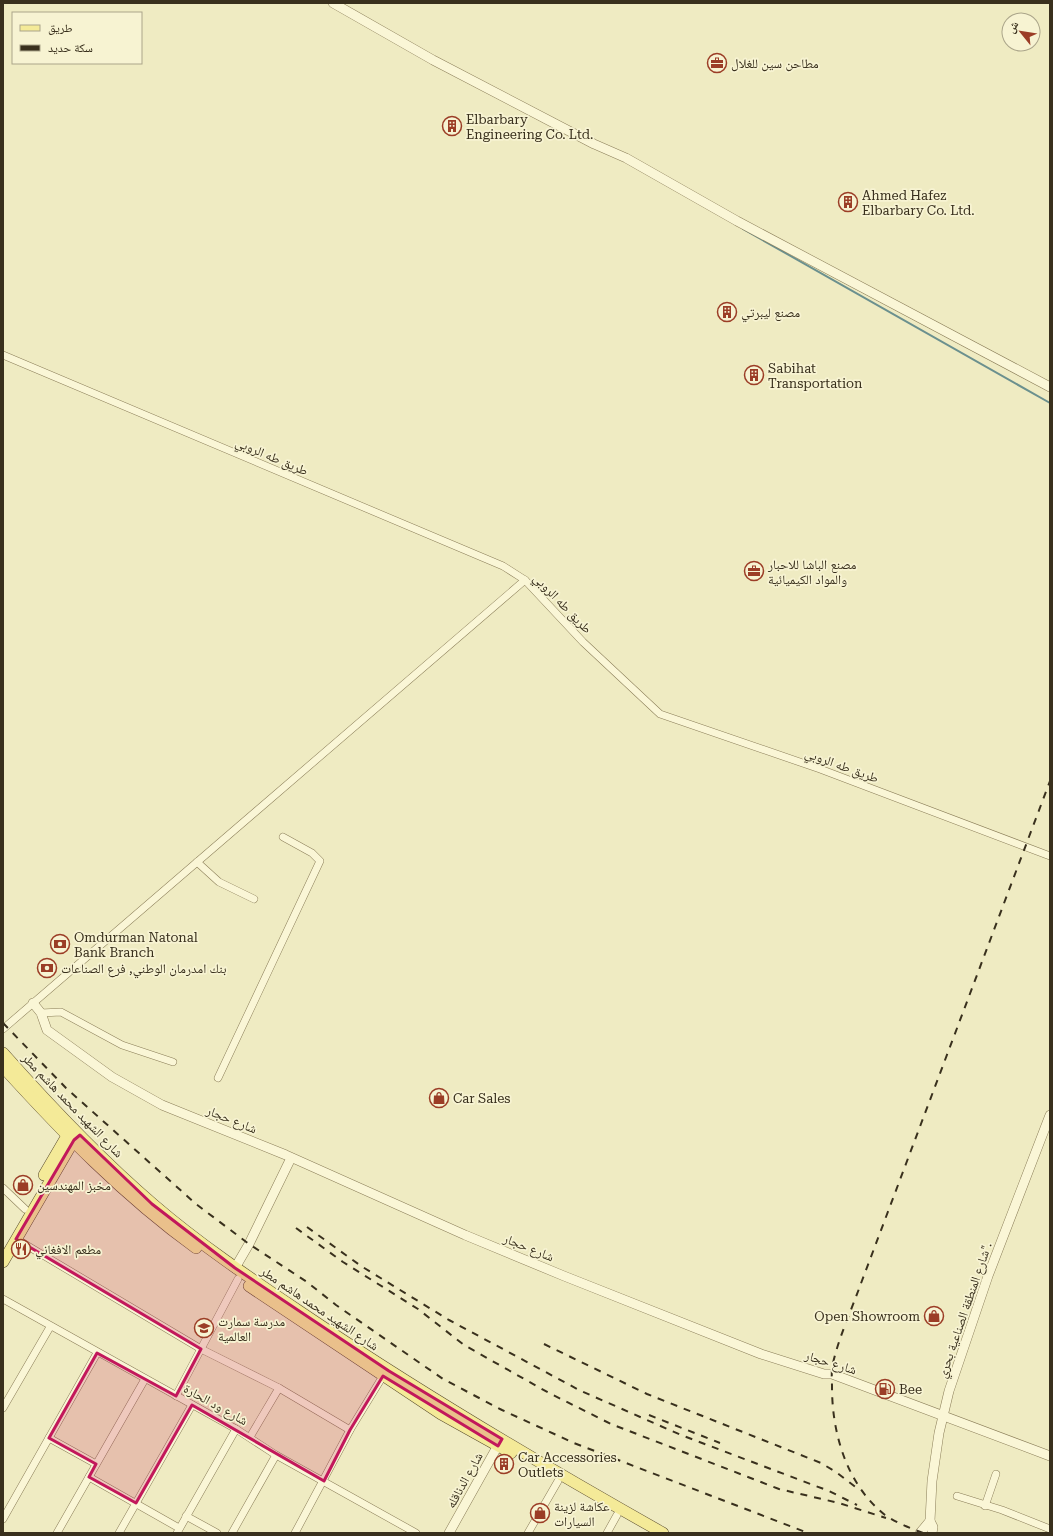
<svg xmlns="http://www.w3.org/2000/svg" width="1053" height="1536" font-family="'Roboto Serif','Noto Naskh Arabic',serif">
  <rect width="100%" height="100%" fill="#efebc2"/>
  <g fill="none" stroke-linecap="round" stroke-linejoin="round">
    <polyline stroke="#6b908e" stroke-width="2" points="743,229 1050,403"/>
    <g stroke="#8a7d58" stroke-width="8">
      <g id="minor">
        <polyline points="3,355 503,566 525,580 583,642 660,714 820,769 1050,856"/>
        <polyline points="197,862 219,882 254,899"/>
        <polyline points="41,1013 61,1012 122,1045 173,1062"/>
        <polyline points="3,1029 525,580"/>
        <polyline points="218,1078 320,861 312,853 283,837"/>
        <polyline points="3,1188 25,1209"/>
        <polyline points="16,1239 201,1349 279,1388 350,1430"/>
        <polyline points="3,1299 236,1429 276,1455 416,1533"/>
        <polyline points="176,1396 238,1279"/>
        <polyline points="3,1408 50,1327"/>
        <polyline points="250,1437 279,1388"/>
        <polyline points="49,1438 96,1464"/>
        <polyline points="89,1477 179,1528"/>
        <polyline points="957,1496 1002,1510 1050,1529"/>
        <polyline points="985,1506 996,1474"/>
        <polyline points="186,1516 217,1533"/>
        <polyline points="3,1519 97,1353"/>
        <polyline points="57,1533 145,1379"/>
        <polyline points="119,1533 192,1405"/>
        <polyline points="177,1533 236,1429"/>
        <polyline points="232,1533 276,1455"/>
        <polyline points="295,1533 350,1430 383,1376"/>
        <polyline points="528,1533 558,1481"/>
        <polyline points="607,1533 617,1515"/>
      </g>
    </g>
    <g stroke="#8a7d58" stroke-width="10">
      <g id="tertiary">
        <polyline points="333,3 433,60 594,144 626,158 737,221 1050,387"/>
        <polyline points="33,1003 41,1013 47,1030 112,1077 162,1105 286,1155 465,1235 564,1276 761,1354 824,1374 832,1374 1050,1456"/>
        <polyline points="235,1268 249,1244 291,1158"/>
        <polyline points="449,1533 501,1440"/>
        <polyline points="920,1533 930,1521"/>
        <polyline points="932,1533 933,1527 930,1521 932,1481 939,1433 949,1391 988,1276 1050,1115"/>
      </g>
    </g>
    <g stroke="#57492d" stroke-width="12">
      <g id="primary">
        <path d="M 3,1053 C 50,1106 100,1159 154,1205 C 204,1248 259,1284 314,1321 C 427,1397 544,1466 663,1533"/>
        <path d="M 3,1067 C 62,1132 124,1196 196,1248"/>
        <polyline points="44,1175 68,1134 73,1129"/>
        <polyline points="3,1262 74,1140 79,1136"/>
        <polyline points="249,1286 441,1414 511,1453"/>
      </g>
    </g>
    <use href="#minor" stroke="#faf6d6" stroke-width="7"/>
    <use href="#tertiary" stroke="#faf6d6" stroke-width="9"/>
    <use href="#primary" stroke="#f4ea98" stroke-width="11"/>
    <g stroke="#39301d" stroke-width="2" stroke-dasharray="7 7" stroke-linecap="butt">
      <polyline points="3,1023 66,1088 196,1204 249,1244 307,1282 336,1305 443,1379 502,1410 574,1443 808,1533"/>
      <polyline points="307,1227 361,1266 449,1320 579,1390 681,1435 829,1491 857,1505"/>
      <polyline points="296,1228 343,1262 418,1309 464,1345 549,1393 611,1424 779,1489 839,1503 886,1518"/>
      <polyline points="544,1344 647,1394 821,1463 836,1472 858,1489"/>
      <polyline points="649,1415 720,1443"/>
      <path d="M 923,1533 C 910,1528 897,1523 885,1515 C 847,1485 832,1434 832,1387 C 832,1380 831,1371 833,1363 C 839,1337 851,1311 860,1286 L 1050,781"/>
    </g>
  </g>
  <path fill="#c2185b" fill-opacity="0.2" stroke="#c2185b" stroke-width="3" stroke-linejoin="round" d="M 80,1135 L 152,1204 L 235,1268 L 389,1371 L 502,1439 L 498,1446 L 383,1376 L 350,1430 L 324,1481 L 192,1405 L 136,1503 L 89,1477 L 96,1464 L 49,1438 L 97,1353 L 176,1396 L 201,1349 L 16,1239 L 74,1140 Z"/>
  <defs>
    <g id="office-ring" transform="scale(1)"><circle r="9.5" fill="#f7f3d2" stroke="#9b3d26" stroke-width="1.5"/><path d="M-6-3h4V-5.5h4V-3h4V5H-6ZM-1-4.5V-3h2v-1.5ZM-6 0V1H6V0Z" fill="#9b3d26"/></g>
    <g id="building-ring" transform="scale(1)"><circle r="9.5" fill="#f7f3d2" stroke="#9b3d26" stroke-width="1.5"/><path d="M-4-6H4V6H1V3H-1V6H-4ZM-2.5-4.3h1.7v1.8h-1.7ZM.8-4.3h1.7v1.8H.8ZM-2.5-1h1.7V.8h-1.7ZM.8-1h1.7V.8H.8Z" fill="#9b3d26"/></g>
    <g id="bank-ring" transform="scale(1)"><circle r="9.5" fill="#f7f3d2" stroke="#9b3d26" stroke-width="1.5"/><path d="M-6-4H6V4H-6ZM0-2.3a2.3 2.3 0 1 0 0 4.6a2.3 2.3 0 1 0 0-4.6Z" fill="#9b3d26"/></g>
    <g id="shop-ring" transform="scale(1)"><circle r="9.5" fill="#f7f3d2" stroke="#9b3d26" stroke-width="1.5"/><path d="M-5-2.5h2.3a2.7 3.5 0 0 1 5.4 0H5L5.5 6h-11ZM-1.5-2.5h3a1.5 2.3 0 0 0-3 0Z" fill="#9b3d26"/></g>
    <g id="restaurant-ring" transform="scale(1)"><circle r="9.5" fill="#f7f3d2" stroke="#9b3d26" stroke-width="1.5"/><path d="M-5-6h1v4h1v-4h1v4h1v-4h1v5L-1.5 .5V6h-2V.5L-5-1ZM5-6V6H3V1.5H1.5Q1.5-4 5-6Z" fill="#9b3d26"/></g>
    <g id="school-ring" transform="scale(1)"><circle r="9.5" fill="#f7f3d2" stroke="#9b3d26" stroke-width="1.5"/><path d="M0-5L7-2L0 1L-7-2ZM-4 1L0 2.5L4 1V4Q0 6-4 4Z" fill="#9b3d26"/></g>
    <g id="fuel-ring" transform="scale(1)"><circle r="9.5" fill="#f7f3d2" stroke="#9b3d26" stroke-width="1.5"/><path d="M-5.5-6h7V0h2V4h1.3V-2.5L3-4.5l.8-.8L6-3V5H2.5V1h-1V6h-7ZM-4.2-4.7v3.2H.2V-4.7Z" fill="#9b3d26"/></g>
  </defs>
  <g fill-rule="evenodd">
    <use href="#office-ring" x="717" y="63"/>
    <use href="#building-ring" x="452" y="126"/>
    <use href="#building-ring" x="848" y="202"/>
    <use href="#building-ring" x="727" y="312"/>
    <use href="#building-ring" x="754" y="375"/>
    <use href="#office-ring" x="754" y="571"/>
    <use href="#bank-ring" x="60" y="944"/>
    <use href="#bank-ring" x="47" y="968"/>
    <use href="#shop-ring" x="439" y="1098"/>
    <use href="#shop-ring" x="23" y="1185"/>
    <use href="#restaurant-ring" x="21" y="1249"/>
    <use href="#shop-ring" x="934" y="1316"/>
    <use href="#school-ring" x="204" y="1328"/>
    <use href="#fuel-ring" x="885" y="1389"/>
    <use href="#building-ring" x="504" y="1464"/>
    <use href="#shop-ring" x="540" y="1513"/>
  </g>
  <g text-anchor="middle" stroke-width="3.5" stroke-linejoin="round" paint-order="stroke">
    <g font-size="13" fill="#39301d" stroke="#f7f3d2" text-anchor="start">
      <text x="731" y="68">مطاحن سين للغلال</text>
      <text x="466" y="124">Elbarbary<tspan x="466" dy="15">Engineering Co. Ltd.</tspan></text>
      <text x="862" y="200">Ahmed Hafez<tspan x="862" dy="15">Elbarbary Co. Ltd.</tspan></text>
      <text x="741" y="317">مصنع ليبرتي</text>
      <text x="768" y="373">Sabihat<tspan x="768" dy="15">Transportation</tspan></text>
      <text x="768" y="569">مصنع الباشا للاحبار<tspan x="768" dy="15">والمواد الكيميائية</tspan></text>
      <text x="74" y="942">Omdurman Natonal<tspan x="74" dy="15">Bank Branch</tspan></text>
      <text x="61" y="973">بنك امدرمان الوطني, فرع الصناعات</text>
      <text x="453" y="1103">Car Sales</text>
      <text x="37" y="1190">مخبز المهندسين</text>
      <text x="35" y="1254">مطعم الافغاني</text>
      <text x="920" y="1321" text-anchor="end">Open Showroom</text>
      <text x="218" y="1326">مدرسة سمارت<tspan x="218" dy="15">العالمية</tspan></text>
      <text x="899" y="1394">Bee</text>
      <text x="518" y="1462">Car Accessories<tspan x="518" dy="15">Outlets</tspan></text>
      <text x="554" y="1511">عكاشة لزينة<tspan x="554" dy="15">السيارات</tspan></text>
    </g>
    <g font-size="13" fill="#39301d" stroke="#f7f3d2">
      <text transform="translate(272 456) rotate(23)" y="5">طريق طه الروبي</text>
      <text transform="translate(563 603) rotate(46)" y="5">طريق طه الروبي</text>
      <text transform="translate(842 765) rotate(20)" y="5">طريق طه الروبي</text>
      <text transform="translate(73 1105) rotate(46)" y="5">شارع الشهيد محمد هاشم مطر</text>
      <text transform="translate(232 1119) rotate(22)" y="5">شارع حجار</text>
      <text transform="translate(529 1247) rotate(22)" y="5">شارع حجار</text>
      <text transform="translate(320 1308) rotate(34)" y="5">شارع الشهيد محمد هاشم مطر</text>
      <text transform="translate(964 1310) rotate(-71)" y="5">شارع المنطقة الصناعية بحري".</text>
      <text transform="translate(831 1362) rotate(17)" y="5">شارع حجار</text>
      <text transform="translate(216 1404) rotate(29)" y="5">شارع ود الحارة</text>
      <text transform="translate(464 1480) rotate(-61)" y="5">شارع الدناقله</text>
    </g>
  </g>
  <rect width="1053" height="1536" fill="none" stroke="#39301d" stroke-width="8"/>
  <rect x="12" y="12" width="130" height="52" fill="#f7f3d2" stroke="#aba58a"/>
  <rect x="20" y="25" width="20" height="6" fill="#f4ea98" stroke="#aba58a"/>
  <text x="48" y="32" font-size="12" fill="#39301d">طريق</text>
  <rect x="20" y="45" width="20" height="6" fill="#39301d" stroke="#aba58a"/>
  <text x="48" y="52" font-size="12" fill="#39301d">سكة حديد</text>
  <g transform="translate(1021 32) rotate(300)"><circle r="19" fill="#f7f3d2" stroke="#aba58a"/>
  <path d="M0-3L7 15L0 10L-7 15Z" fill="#9b3d26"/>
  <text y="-6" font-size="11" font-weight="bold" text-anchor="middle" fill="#39301d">ش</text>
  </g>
</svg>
